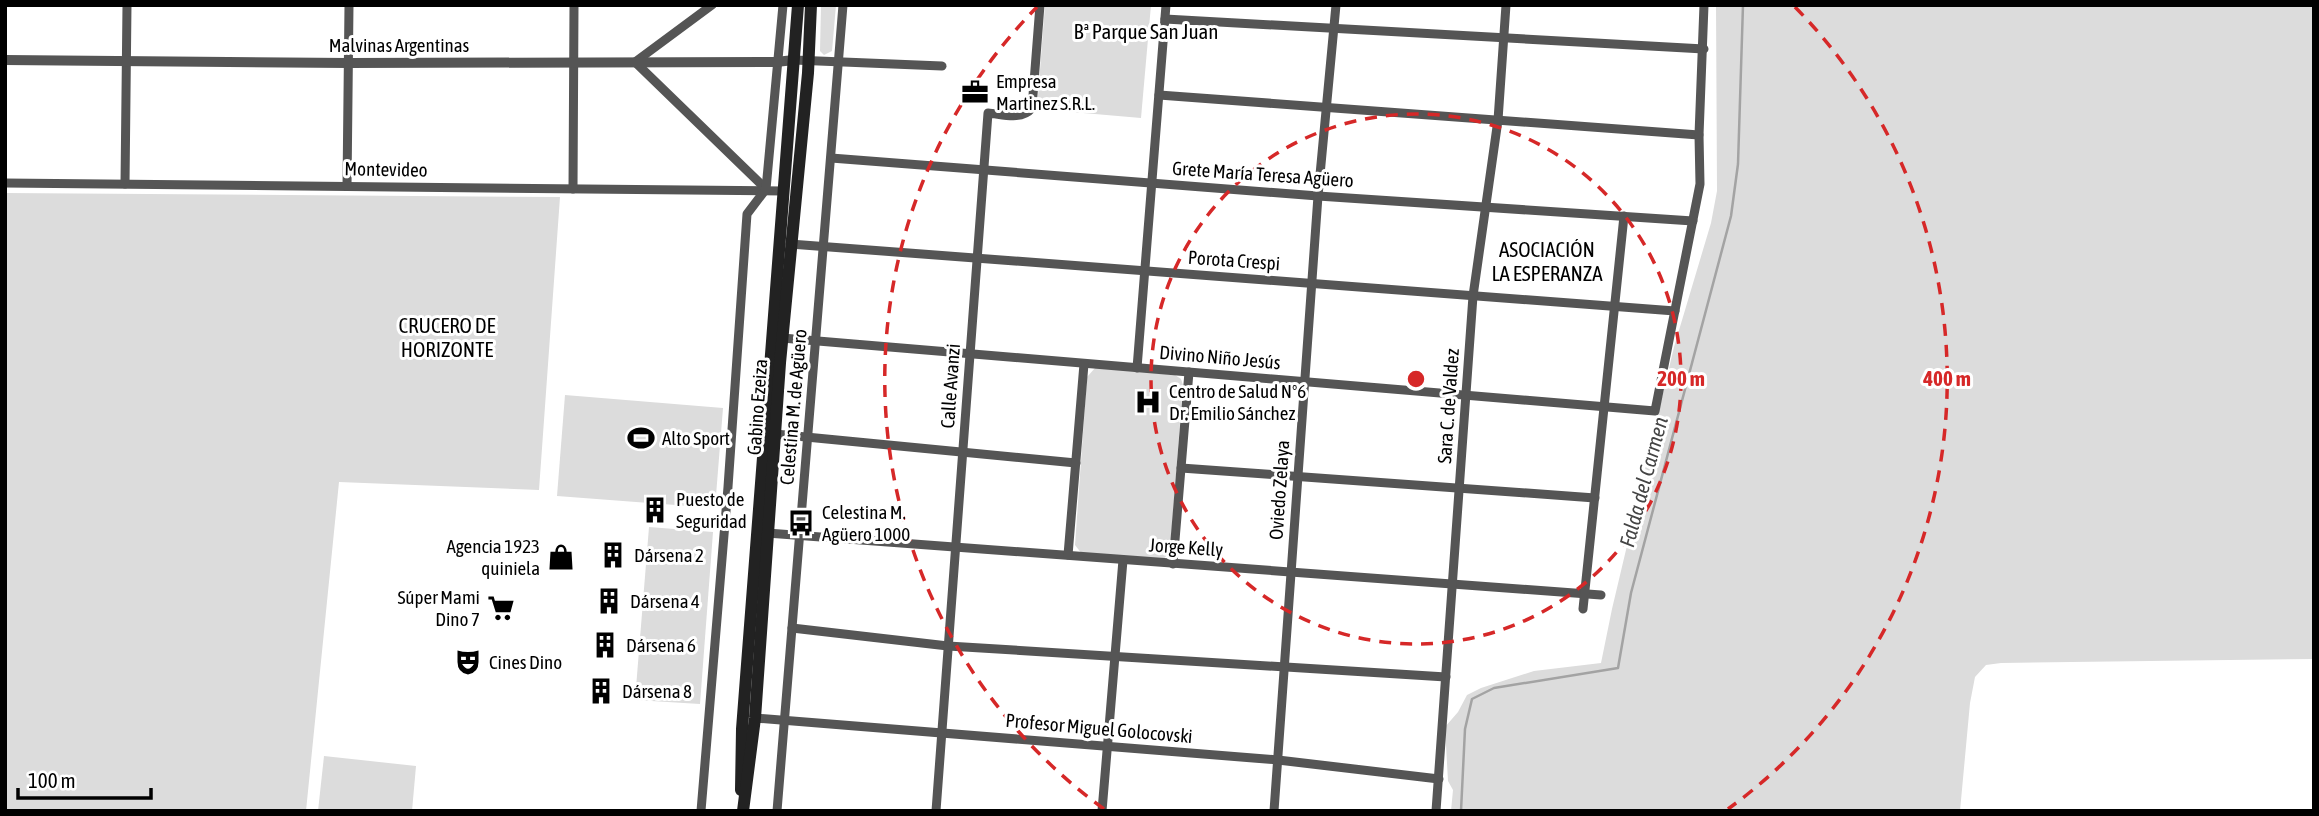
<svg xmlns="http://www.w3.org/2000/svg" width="2319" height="816" font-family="'Asap Condensed',sans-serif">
  <rect width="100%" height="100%" fill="#fff"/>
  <g fill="#dcdcdc">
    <polygon points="821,5 836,5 832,51 824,55 820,51"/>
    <polygon points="1045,5 1151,5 1141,118 1037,109"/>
    <polygon points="1716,5 2314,5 2314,659 2001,663 1986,665 1975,677 1970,703 1960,811 1451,811 1453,790 1448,781 1445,727 1458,712 1467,695 1481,688 1534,671 1601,663 1612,609 1674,347 1711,223 1717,191"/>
    <polygon points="5,193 560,197 539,490 339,482 306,811 5,811"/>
    <polygon points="1096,367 1175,375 1181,379 1183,385 1170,551 1163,560 1082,554 1075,545 1087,377"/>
    <polygon points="565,395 723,408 715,508 557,496"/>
    <polygon points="649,527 713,532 700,704 635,700"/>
    <polygon points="324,756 416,766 412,811 318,811"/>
  </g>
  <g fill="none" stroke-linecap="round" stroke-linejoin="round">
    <polyline stroke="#a3a3a3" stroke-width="2.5" points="1461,811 1465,729 1472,699 1494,688 1618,668 1631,593 1731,216 1738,164 1743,5"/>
    <g stroke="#555" stroke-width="9">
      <polyline points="712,5 635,62 766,189"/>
      <polyline points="1165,19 1704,49"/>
      <polyline points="794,60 942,66"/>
      <polyline points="1159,95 1699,135"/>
      <polyline points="831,158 1318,196 1693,221"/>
      <polyline points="5,183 783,191"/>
      <polyline points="125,184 127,5"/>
      <polyline points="347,186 349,5"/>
      <polyline points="573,189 574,5"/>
      <polyline points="790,244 1675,311"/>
      <polyline points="782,338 1655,411 1700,184 1699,135 1704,5"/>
      <polyline points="1137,368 1166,5"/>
      <polyline points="775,434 1076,463"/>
      <polyline points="1181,468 1595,498"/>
      <polyline points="767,533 1601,595"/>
      <polyline points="1068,555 1084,364"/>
      <polyline points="1173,564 1189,372"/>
      <polyline points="1583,609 1624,216"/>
      <polyline points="792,628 948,646 1446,677"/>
      <polyline points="755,718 1278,760 1439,779"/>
      <polyline points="701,811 728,487 747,214 766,189 783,5"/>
      <polyline points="777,811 843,5"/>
      <path d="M 936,811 L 988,113 C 1002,114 1021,121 1032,108 L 1040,5"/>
      <polyline points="1102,811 1123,560"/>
      <polyline points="1274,811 1318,196 1336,5"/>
      <polyline points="1436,811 1473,296 1498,120 1506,5"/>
    </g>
    <polyline stroke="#555" stroke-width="10" points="5,60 348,63 776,62 794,60"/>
    <g stroke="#222" stroke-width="12">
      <polyline points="741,790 742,729 798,5"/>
      <polyline points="743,811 755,718 780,363 808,73 811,5"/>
    </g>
  </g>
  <g fill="none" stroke="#d62828" stroke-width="3.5" stroke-dasharray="12 9">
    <circle cx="1416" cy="379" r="265"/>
    <path d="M1104 809A531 531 0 0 1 1037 7M1795 7A531 531 0 0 1 1728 809"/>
  </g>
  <defs>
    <g id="office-bare" transform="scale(2.1)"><path d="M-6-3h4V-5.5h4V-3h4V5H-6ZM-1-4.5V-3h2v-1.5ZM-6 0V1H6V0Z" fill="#000" stroke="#fff" stroke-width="2.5" paint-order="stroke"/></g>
    <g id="hospital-bare" transform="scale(2.1)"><path d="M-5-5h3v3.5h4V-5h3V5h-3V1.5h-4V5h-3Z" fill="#000" stroke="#fff" stroke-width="2.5" paint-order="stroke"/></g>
    <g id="stadium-bare" transform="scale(2.1)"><path d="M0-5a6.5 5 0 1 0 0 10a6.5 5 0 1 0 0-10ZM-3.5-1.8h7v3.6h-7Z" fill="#000" stroke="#fff" stroke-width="2.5" paint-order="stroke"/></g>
    <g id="building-bare" transform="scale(2.1)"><path d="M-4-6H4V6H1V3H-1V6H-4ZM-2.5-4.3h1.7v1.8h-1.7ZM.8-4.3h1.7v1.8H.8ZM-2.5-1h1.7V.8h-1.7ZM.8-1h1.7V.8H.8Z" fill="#000" stroke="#fff" stroke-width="2.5" paint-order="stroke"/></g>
    <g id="bus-bare" transform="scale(2.1)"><path d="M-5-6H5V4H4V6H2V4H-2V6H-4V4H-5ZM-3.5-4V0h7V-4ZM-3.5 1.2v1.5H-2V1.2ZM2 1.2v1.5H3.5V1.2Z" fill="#000" stroke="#fff" stroke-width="2.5" paint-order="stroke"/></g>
    <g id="shop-bare" transform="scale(2.1)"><path d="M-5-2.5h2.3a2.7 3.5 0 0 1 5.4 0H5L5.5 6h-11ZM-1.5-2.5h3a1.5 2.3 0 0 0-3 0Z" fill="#000" stroke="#fff" stroke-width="2.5" paint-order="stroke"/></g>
    <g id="supermarket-bare" transform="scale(2.1)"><path d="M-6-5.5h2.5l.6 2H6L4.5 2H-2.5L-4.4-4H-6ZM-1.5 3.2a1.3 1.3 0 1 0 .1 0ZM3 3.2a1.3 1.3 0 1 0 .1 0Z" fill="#000" stroke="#fff" stroke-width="2.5" paint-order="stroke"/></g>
    <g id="theatre-bare" transform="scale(2.1)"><path d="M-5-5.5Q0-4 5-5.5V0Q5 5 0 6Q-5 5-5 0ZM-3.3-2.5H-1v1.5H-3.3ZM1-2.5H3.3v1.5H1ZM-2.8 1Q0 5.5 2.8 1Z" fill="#000" stroke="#fff" stroke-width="2.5" paint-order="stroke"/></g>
  </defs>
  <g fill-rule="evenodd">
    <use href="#office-bare" x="975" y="92"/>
    <use href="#hospital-bare" x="1148" y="402"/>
    <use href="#stadium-bare" x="641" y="438"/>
    <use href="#building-bare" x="655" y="510"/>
    <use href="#bus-bare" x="801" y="523"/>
    <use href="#building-bare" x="613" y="555"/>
    <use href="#shop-bare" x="561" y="557"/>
    <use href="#building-bare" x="609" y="601"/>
    <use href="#supermarket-bare" x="501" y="608"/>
    <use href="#building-bare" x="605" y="645"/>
    <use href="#theatre-bare" x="468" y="662"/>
    <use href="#building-bare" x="601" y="691"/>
  </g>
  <g text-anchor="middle" stroke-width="6" stroke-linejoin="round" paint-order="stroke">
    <g font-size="19" fill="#000" stroke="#fff">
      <text x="399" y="52">Malvinas Argentinas</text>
      <text transform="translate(386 169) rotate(1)" y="7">Montevideo</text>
      <text transform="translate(1263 174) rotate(4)" y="7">Grete María Teresa Agüero</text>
      <text transform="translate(1234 260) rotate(4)" y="7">Porota Crespi</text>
      <text transform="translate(1220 357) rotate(5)" y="7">Divino Niño Jesús</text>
      <text transform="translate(950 386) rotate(-86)" y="7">Calle Avanzi</text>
      <text transform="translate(1448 406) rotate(-86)" y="7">Sara C. de Valdez</text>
      <text transform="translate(757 407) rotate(-86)" y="7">Gabino Ezeiza</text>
      <text transform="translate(793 407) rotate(-85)" y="7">Celestina M. de Agüero</text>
      <text transform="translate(1279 490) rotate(-86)" y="7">Oviedo Zelaya</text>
      <text transform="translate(1186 547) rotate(4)" y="7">Jorge Kelly</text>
      <text transform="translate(1099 728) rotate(5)" y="7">Profesor Miguel Golocovski</text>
    </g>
    <g font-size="19" fill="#000" stroke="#fff" text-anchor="start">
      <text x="996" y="88">Empresa<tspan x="996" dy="22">Martinez S.R.L.</tspan></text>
      <text x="1169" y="398">Centro de Salud Nº6<tspan x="1169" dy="22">Dr. Emilio Sánchez</tspan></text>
      <text x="662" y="445">Alto Sport</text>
      <text x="676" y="506">Puesto de<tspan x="676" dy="22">Seguridad</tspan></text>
      <text x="822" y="519">Celestina M.<tspan x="822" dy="22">Agüero 1000</tspan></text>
      <text x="540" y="553" text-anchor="end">Agencia 1923<tspan x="540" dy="22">quiniela</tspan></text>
      <text x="634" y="562">Dársena 2</text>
      <text x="480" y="604" text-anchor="end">Súper Mami<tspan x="480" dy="22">Dino 7</tspan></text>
      <text x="630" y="608">Dársena 4</text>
      <text x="626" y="652">Dársena 6</text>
      <text x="489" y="669">Cines Dino</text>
      <text x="622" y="698">Dársena 8</text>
    </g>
    <g font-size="21" fill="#000" stroke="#fff">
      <text x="1146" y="39">Bª Parque San Juan</text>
      <text x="1547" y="257">ASOCIACIÓN<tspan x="1547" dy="24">LA ESPERANZA</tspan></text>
      <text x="447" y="333">CRUCERO DE<tspan x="447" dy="24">HORIZONTE</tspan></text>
    </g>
    <g font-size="21" font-style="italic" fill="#444" stroke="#fff">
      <text transform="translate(1644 482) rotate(-75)" y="7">Falda del Carmen</text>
    </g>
  </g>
  <circle cx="1416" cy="379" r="10" fill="#d62828" stroke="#fff" stroke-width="3.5"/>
  <g font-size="21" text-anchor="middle" font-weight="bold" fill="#d62828" stroke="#fff" stroke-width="6" stroke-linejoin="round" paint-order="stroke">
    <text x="1681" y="386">200 m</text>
    <text x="1947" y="386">400 m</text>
  </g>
  <rect width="2319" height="816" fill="none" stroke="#000000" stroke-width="14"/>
  <path d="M18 788v10h133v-10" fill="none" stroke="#000000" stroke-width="3.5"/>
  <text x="28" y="788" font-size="21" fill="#000000" stroke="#ffffff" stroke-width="5" paint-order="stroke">100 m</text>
</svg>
